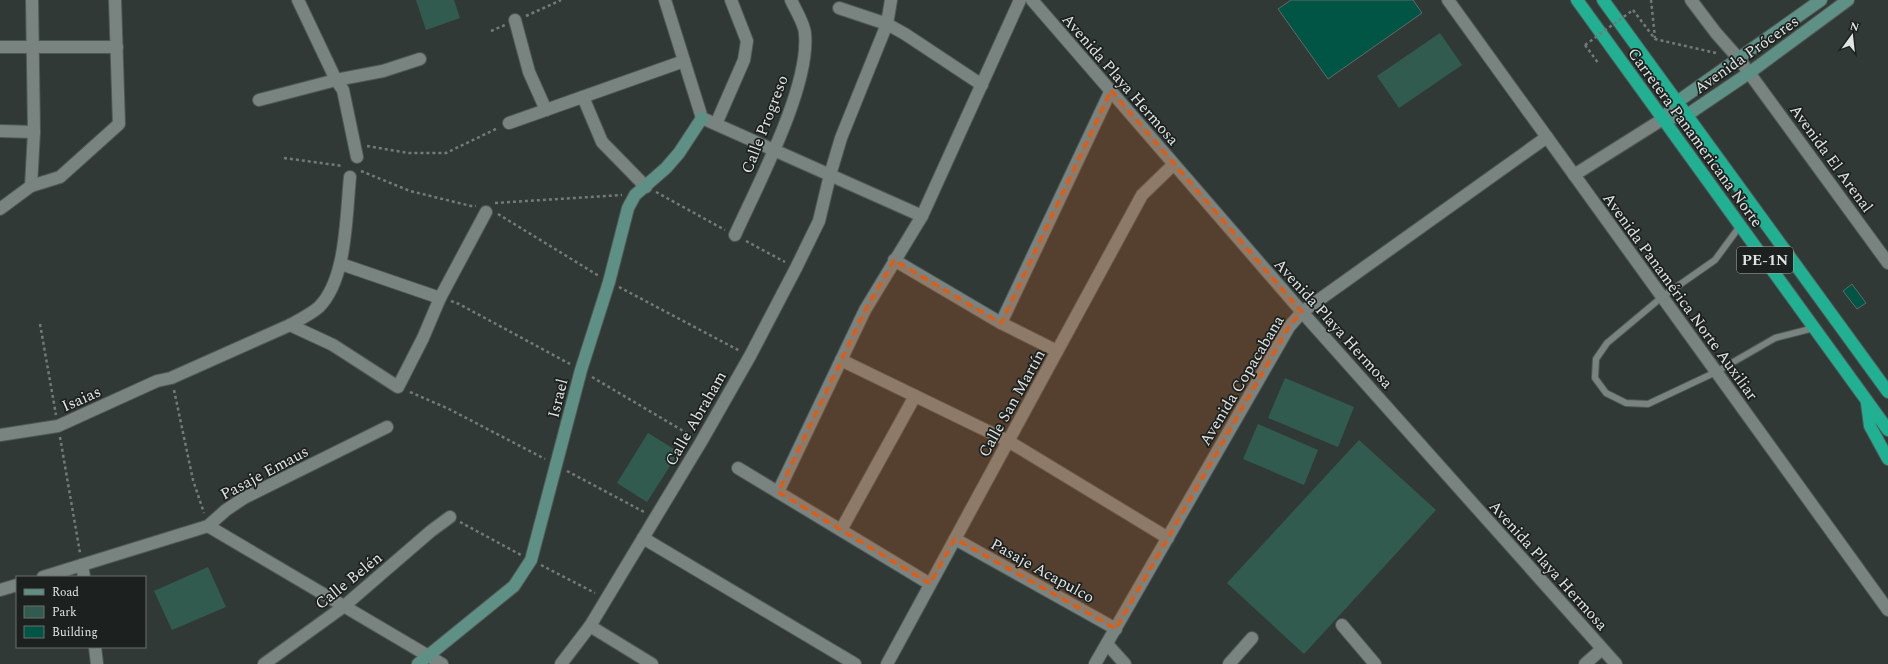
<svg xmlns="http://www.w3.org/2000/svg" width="1888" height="664" font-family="Spectral,serif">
  <rect width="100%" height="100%" fill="#313937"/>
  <g fill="#325b50">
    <polygon points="416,0 454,0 460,18 426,30"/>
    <polygon points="1440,33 1462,65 1399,108 1377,76"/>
    <polygon points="1285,378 1354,407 1338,447 1268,418"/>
    <polygon points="1258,424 1318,450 1304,485 1243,459"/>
    <polygon points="648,433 679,452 647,502 617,483"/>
    <polygon points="1359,440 1436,510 1304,654 1227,583"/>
    <polygon points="208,567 226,607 172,630 154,591"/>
  </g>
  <g fill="#015545" stroke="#606a67">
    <polygon points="1291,0 1413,0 1422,13 1328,79 1278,9"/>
    <polygon points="1852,284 1866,303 1857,309 1843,291"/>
  </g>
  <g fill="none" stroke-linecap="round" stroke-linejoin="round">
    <g stroke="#505855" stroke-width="8">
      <polyline id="lane" points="1740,226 1715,260 1662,297 1607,343 1596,359 1595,378 1606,393 1626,403 1648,404 1716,372 1775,338 1814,328"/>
    </g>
    <g stroke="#505855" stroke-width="14">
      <g id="street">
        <polyline points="298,0 336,80 343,90 357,157"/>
        <polyline points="665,0 702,118 922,216"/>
        <polyline points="1032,0 1302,312 1616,664"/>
        <polyline points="1448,0 1888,610"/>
        <polyline points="1691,0 1716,33 1739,59 1888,263"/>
        <polyline points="839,8 887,24 905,34 982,85"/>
        <polyline points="515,20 529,72 546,110"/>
        <polyline points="0,47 117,47"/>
        <polyline points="583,97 602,142 646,187"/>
        <polyline points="259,100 336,80 383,71 420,59"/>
        <polyline points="509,123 684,61"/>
        <polyline points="716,124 744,60 747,41 731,0"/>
        <polyline points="0,131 34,132"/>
        <polyline points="1574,175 1663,119"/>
        <polyline points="31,186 34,132 32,0"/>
        <polyline points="0,209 31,186 60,177 119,124 115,0"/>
        <path d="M 735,235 C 758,184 810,87 805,34 C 805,25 795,9 791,0"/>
        <polyline points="894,260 1001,323 1057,351"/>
        <polyline points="341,264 440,298"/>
        <polyline points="1001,323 1111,90"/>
        <path d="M 290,325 C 299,320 311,314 319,307 C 347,279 346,215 350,177"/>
        <polyline points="841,360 1008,441 1168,538"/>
        <polyline points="0,435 58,426 157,381 171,378 290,325 333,345 398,387 423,338 440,298 486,212"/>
        <polyline points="738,468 930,584"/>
        <polyline points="778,492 865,310 922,216 1020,0"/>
        <polyline points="208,526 442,664"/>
        <polyline points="841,530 915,396"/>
        <polyline points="643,538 855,664"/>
        <polyline points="955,539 1116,629"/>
        <polyline points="82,565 84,577"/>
        <polyline points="43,577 208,526 226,510 244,498 387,427"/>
        <polyline points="0,590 17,585"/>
        <polyline points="1342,625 1375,664"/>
        <polyline points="590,626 652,664"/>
        <polyline points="1107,644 1125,664"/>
        <polyline points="95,647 97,664"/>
        <polyline points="264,664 343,607 431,531 450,517"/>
        <polyline points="561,664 590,626 701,442 750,356 796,268 819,221 830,175 841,138 887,24 891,0"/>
        <polyline points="887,664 1142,195 1173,165"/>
        <polyline points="1095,664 1289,327 1302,312 1547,137"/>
        <polyline points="1229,664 1252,638"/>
        <polyline points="1585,664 1602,649"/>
      </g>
    </g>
    <g stroke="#505855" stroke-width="14">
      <g id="secondary">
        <polyline points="1663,119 1687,115 1749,73 1848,0"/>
        <polyline points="1663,119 1677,102 1821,0"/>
        <polyline points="418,664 514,586 531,560 581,370 609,282 628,208 635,195 666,168 679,153 702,118"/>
      </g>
    </g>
    <g stroke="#505855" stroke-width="14">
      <g id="highway">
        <polyline points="1577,0 1888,430"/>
        <polyline points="1603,0 1888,392"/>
        <polyline points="1867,403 1870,426 1888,459"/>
      </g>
    </g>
    <g stroke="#737a78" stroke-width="2.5" stroke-dasharray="3 3" stroke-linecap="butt">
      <polyline points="1651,0 1655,38"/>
      <polyline points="1633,10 1655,39 1716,53"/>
      <polyline points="526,16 561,0"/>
      <polyline points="491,31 505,25"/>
      <polyline points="1585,45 1599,64"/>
      <polyline points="367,146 409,153 446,153 498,128"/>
      <polyline points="284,158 343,166"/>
      <polyline points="361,171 410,191 471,206 476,206"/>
      <polyline points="656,192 725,230"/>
      <polyline points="495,203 622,195"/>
      <polyline points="498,214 599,276"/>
      <polyline points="746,241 785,262"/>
      <polyline points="619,287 740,351"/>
      <polyline points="451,301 459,304 570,364"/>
      <polyline points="40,324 56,415"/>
      <polyline points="592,377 690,435"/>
      <polyline points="174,390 193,480 204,513"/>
      <polyline points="410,392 449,409 545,459"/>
      <polyline points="60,437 80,553"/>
      <polyline points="567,471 646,513"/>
      <polyline points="460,522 521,555"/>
      <polyline points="541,565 595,593"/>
    </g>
    <use href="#lane" stroke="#798380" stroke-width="6"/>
    <use href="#street" stroke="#798380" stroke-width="12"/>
    <use href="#secondary" stroke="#5f9085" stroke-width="12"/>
    <use href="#highway" stroke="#22b092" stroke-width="12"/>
    <polyline stroke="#737a78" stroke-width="2.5" stroke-dasharray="3 3" stroke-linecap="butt" points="1585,45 1633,10"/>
  </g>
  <path fill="#e8590c" fill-opacity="0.2" stroke="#e8590c" stroke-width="3" stroke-dasharray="8 5" stroke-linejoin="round" d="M 1111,90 L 1302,312 L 1289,327 L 1116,629 L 955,539 L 930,584 L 778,492 L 865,310 L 894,260 L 1001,323 Z"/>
  <g text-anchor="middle" stroke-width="3.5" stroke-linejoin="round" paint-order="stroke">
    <rect fill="#1c201e" stroke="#a5aaa9" stroke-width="1" x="1737" y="247" width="56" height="26" rx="3"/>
    <g font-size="15" font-weight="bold" fill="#e0e5e4">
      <text x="1765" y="265">PE-1N</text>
    </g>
    <g font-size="16" fill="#e0e5e4" stroke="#1c201e">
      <text transform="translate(1746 54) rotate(-35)" y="6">Avenida Próceres</text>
      <text transform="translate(1121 79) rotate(49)" y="6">Avenida Playa Hermosa</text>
      <text transform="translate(764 124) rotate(-69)" y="6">Calle Progreso</text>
      <text transform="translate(1696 137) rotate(54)" y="6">Carretera Panamericana Norte</text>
      <text transform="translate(1832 158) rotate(54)" y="6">Avenida El Arenal</text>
      <text transform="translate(1681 296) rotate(54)" y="6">Avenida Panamérica Norte Auxiliar</text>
      <text transform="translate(1334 323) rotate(48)" y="6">Avenida Playa Hermosa</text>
      <text transform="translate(1241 380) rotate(-59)" y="6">Avenida Copacabana</text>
      <text transform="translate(81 398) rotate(-24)" y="6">Isaias</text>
      <text transform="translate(557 398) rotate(-76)" y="6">Israel</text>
      <text transform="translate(1011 403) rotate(-61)" y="6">Calle San Martín</text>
      <text transform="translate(695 418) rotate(-60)" y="6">Calle Abraham</text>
      <text transform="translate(264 472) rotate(-28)" y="6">Pasaje Emaus</text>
      <text transform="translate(1549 565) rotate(48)" y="6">Avenida Playa Hermosa</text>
      <text transform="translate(1043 570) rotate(29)" y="6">Pasaje Acapulco</text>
      <text transform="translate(348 580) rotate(-39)" y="6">Calle Belén</text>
    </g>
  </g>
  <rect x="16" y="576" width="130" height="72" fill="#1c201e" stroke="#6a6f6d"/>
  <rect x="24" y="589" width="20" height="6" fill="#5f9085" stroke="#6a6f6d"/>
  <text x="52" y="596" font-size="12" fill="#e0e5e4">Road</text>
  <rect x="24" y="606" width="20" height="12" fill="#325b50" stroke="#6a6f6d"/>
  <text x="52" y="616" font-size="12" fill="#e0e5e4">Park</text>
  <rect x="24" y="626" width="20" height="12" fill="#015545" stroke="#6a6f6d"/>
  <text x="52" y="636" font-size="12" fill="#e0e5e4">Building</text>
  <g transform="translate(1852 36) rotate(15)" stroke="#1c201e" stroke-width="3" paint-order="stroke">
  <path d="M0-3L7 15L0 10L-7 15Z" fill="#e0e5e4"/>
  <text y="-6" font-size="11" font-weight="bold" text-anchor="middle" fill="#e0e5e4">N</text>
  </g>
</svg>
